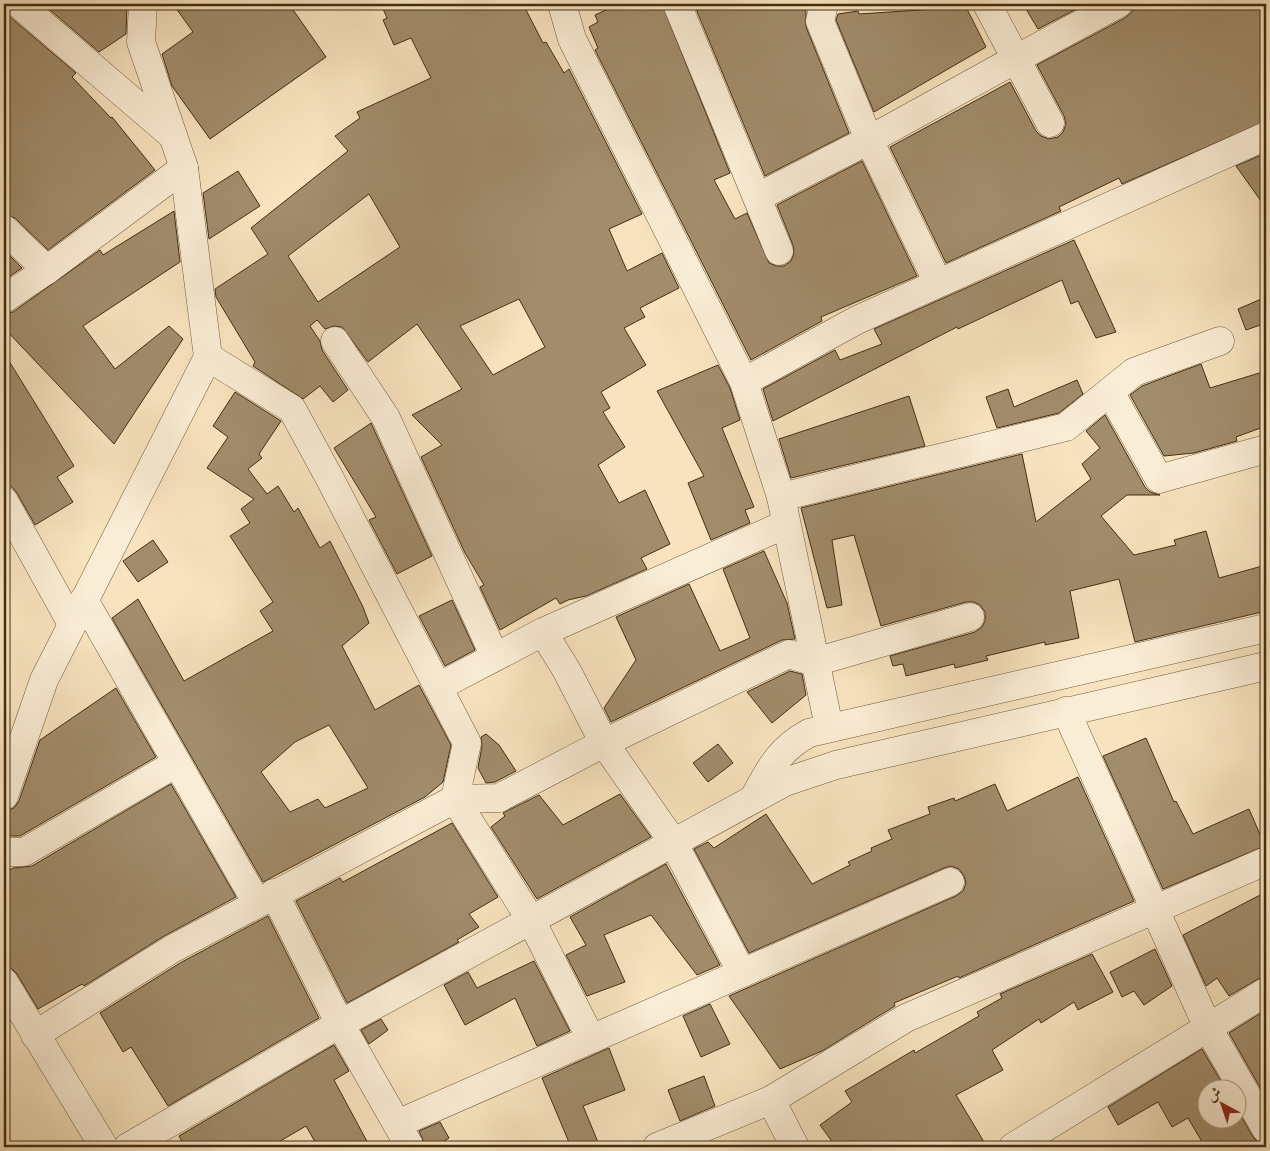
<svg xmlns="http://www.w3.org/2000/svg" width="1270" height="1151" font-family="'EB Garamond',Amiri,serif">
  <rect width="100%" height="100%" fill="#f7e3be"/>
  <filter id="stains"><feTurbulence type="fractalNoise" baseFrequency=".004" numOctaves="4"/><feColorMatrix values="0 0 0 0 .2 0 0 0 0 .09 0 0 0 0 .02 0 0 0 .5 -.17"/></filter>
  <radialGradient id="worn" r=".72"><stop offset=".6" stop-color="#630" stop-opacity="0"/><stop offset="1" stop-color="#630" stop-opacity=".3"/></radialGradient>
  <g fill="#a18c6c" stroke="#432e14" fill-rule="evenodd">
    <polygon points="4,4 9,16 76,73 72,77 111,118 112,117 155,170 48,250 15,218 4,214"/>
    <polygon points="43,4 127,4 126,34 99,52"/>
    <polygon points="173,4 289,4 326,57 210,139 172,86 162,54 193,32"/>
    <path d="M 381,4 L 523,4 L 543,43 L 546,42 L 564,73 L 569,69 L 642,214 L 609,229 L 627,271 L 662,253 L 679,288 L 640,308 L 645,317 L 624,328 L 646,365 L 601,392 L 610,408 L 603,412 L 625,447 L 598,465 L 619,503 L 645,490 L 670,544 L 641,558 L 647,569 L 586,596 L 568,600 L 560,604 L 556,598 L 500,630 L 480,587 L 484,585 L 465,553 L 421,457 L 442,445 L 412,415 L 462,389 L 417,324 L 368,362 L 342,327 L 334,326 L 325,329 L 317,320 L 310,326 L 320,341 L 322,350 L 348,390 L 333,402 L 320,386 L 303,399 L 253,366 L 255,362 L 216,297 L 215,289 L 268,254 L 251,228 L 348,151 L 335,136 L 360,118 L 357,112 L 431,78 L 411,38 L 394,45 L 383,20 L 387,18 ZM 369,194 L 400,247 L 318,302 L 288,256 ZM 519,299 L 545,347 L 493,375 L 460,326 Z"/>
    <polygon points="619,4 662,4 730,173 714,180 735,219 747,213 769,263 776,266 784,266 791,261 794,254 793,245 777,205 862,161 917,276 821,317 822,321 751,360 595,50 598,48 589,27 598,22 595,15"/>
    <polygon points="694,4 803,4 806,12 806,27 849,133 765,176"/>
    <polygon points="1023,4 1086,4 1038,29"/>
    <polygon points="1134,4 1266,4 1266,121 1122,184 1119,178 1059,207 1061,211 946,263 890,147 1010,82 1036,131 1041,136 1049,139 1058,137 1063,132 1066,124 1064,116 1037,65 1125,18 1132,12"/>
    <polygon points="966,7 986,47 874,112 836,20 838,14 858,11 859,14"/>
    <polygon points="1266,153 1266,208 1236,166"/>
    <polygon points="238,171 260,206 209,239 203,193"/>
    <polygon points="174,211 180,262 83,326 115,369 169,326 183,339 114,444 4,328 4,314 13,312 100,250 103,255"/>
    <polygon points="1074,240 1116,332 1096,338 1078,301 1071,304 1062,280 958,329 957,327 773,421 763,389 835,350 840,360 882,344 874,329"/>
    <polygon points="4,250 22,268 4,280"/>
    <polygon points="1266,297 1266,323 1246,330 1238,309"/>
    <polygon points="4,353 74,466 57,477 73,502 35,525 17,493 12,487 4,485"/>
    <polygon points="1201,364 1210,388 1266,371 1266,426 1236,437 1237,441 1194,453 1164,456 1130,395 1142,386"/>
    <polygon points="718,365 730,388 740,420 722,428 754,507 745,510 750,523 711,540 688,483 704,476 657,391"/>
    <polygon points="1077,380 1083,394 1059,413 997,428 986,397 1008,389 1014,407"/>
    <path d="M 235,392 L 281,421 L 259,454 L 262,458 L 248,469 L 267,494 L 278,486 L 294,512 L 298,508 L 320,548 L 330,541 L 363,607 L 369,623 L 342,646 L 375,710 L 419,685 L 451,745 L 443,782 L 425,797 L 263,882 L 112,618 L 138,599 L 184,681 L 273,631 L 260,611 L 273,602 L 230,536 L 250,523 L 241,509 L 254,499 L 207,468 L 228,437 L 213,426 ZM 329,725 L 368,788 L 325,808 L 318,799 L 290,812 L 261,772 L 295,742 Z"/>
    <polygon points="909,396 925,446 791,478 779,439"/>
    <polygon points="1105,415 1145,487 1150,492 1160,495 1127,495 1101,516 1134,555 1176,545 1174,540 1206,531 1219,578 1266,565 1266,611 1135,642 1119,579 1070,591 1079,638 1045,645 1045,642 986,656 988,660 955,668 954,664 906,676 903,664 893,666 890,656 975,632 982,627 985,621 985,612 980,605 974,602 966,602 881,626 854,535 832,540 842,605 827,608 801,508 1022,454 1036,522 1091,479 1082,464 1100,448 1086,431"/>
    <polygon points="371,423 432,556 397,574 369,520 376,517 334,448"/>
    <polygon points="153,540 168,562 138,582 123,561"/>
    <polygon points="764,551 787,603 795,639 782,640 611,722 604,708 636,660 616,617 689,584 720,651 750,638 723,569"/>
    <polygon points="452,600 475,650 445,666 419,616"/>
    <polygon points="790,671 802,674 806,695 772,723 747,692"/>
    <polygon points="116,688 156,757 20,836 4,836 5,811 14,808 19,801 40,740"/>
    <polygon points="486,734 499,745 516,771 495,782 486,783 478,768 482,746 481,737"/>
    <polygon points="1146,738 1174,802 1176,801 1193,834 1249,809 1265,846 1163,889 1103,756"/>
    <polygon points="718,744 733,763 708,782 693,763"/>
    <polygon points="1078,777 1134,901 959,978 958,976 894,1003 895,1006 822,1051 780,1069 729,996 956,896 963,891 966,883 964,876 959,869 951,866 944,868 749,953 694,849 708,842 714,848 766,814 812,884 850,865 848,862 872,851 871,848 892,839 888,830 930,814 928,807 954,798 955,801 995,784 1007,811"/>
    <polygon points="171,784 236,897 164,936 84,986 82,984 38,1009 17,974 11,968 4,966 4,874 13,868 32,866"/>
    <polygon points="620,794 651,837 537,899 491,827 505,816 503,813 539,795 563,825"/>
    <polygon points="452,823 498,897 469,914 479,927 457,940 459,942 347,1003 296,901 340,878 343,882"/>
    <polygon points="666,864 720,965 697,975 651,915 604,935 625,982 587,996 566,955 586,945 570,917"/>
    <polygon points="1266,892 1266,976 1258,979 1229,996 1217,978 1206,986 1183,935"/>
    <polygon points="268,916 319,1018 168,1106 131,1047 123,1052 100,1013 180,963"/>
    <polygon points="1155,949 1172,986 1144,1005 1134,991 1122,997 1110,972"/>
    <polygon points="1092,954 1113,992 1078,1010 1074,1002 1041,1023 1039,1019 992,1050 1003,1070 956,1095 987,1147 836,1147 820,1125 852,1102 845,1091 914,1050 915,1053 979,1016 977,1012 1002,998 1000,994"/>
    <polygon points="534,961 570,1031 537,1046 515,998 465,1025 444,985 468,972 477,988"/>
    <polygon points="710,1004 730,1044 701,1057 683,1016"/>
    <polygon points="1266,1010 1266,1098 1229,1033"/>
    <polygon points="381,1019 388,1030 369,1044 361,1030"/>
    <polygon points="334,1045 349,1071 334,1080 370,1147 318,1147 306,1126 270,1147 185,1147 179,1136"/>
    <polygon points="609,1048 625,1090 583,1106 600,1147 571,1147 542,1078"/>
    <polygon points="1202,1049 1225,1088 1208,1088 1208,1118 1238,1118 1238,1111 1253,1137 1259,1143 1266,1145 1266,1147 1205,1147 1188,1118 1172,1127 1158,1102 1118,1125 1108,1107"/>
    <polygon points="704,1076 715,1106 680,1121 668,1090"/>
    <polygon points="440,1122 449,1138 435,1147 426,1147 419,1131"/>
  </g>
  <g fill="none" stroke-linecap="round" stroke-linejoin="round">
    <g stroke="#705b3e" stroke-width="29">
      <g id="minor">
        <polyline points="19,4 173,136"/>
        <polyline points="562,4 572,39 744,382 781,497 829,727"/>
        <polyline points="677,4 779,251"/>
        <polyline points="824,4 820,21 869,140 938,283"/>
        <polyline points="1050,123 1016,59 1118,4"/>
        <polyline points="758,197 869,140 1016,59 987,4"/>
        <polyline points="4,229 47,270"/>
        <polyline points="4,299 47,270 184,168"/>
        <polyline points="335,341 386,418 495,657"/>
        <polyline points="208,357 292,409 329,477 467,743 455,799 531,920 591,1039"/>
        <polyline points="744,382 857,320 1266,136"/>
        <polyline points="1110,392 1159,479 1266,449"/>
        <polyline points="781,497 1066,427 1134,372 1220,341"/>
        <polyline points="4,501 72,624"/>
        <polyline points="84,600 257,903"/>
        <polyline points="543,632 567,671 604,743 673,842 742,973"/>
        <polyline points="438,687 543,632 786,524"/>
        <polyline points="1066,711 1208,1028 1266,1129"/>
        <polyline points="4,852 24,852 177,763"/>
        <polyline points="274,893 340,1024 410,1147"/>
        <polyline points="4,982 104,1147"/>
        <polyline points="35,1035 172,949 455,799 499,798 604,743 789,654 815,662 970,617"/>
        <polyline points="771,1100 795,1147"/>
        <polyline points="397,1124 950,882"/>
        <polyline points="657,1147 771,1100 906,1018 1266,861"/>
        <polyline points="1013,1147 1266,992"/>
      </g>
    </g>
    <g stroke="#705b3e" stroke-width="29">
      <g id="tertiary">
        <polyline points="4,796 44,680 208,357 184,168 141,42 143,4"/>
        <path d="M 754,798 C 770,769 778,750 809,733 L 1266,628"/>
        <polyline points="128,1147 340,1024 785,782 836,765 1266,666"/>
      </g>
    </g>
    <use href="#minor" stroke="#faedd5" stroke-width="28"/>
    <use href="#tertiary" stroke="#faedd5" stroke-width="28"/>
  </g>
  <rect width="1270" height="1151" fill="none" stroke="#f7e3be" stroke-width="20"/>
  <rect x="5" y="5" width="1260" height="1141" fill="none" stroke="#432e14" stroke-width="2.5"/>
  <rect x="10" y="10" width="1250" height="1131" fill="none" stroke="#432e14"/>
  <g transform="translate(1222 1104) rotate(320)"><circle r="24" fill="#faedd5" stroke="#b1a188"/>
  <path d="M0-4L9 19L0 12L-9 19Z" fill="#8f2418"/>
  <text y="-8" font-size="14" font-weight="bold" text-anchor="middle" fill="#432e14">ش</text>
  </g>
  <rect width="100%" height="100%" filter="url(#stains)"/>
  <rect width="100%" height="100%" fill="url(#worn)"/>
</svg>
